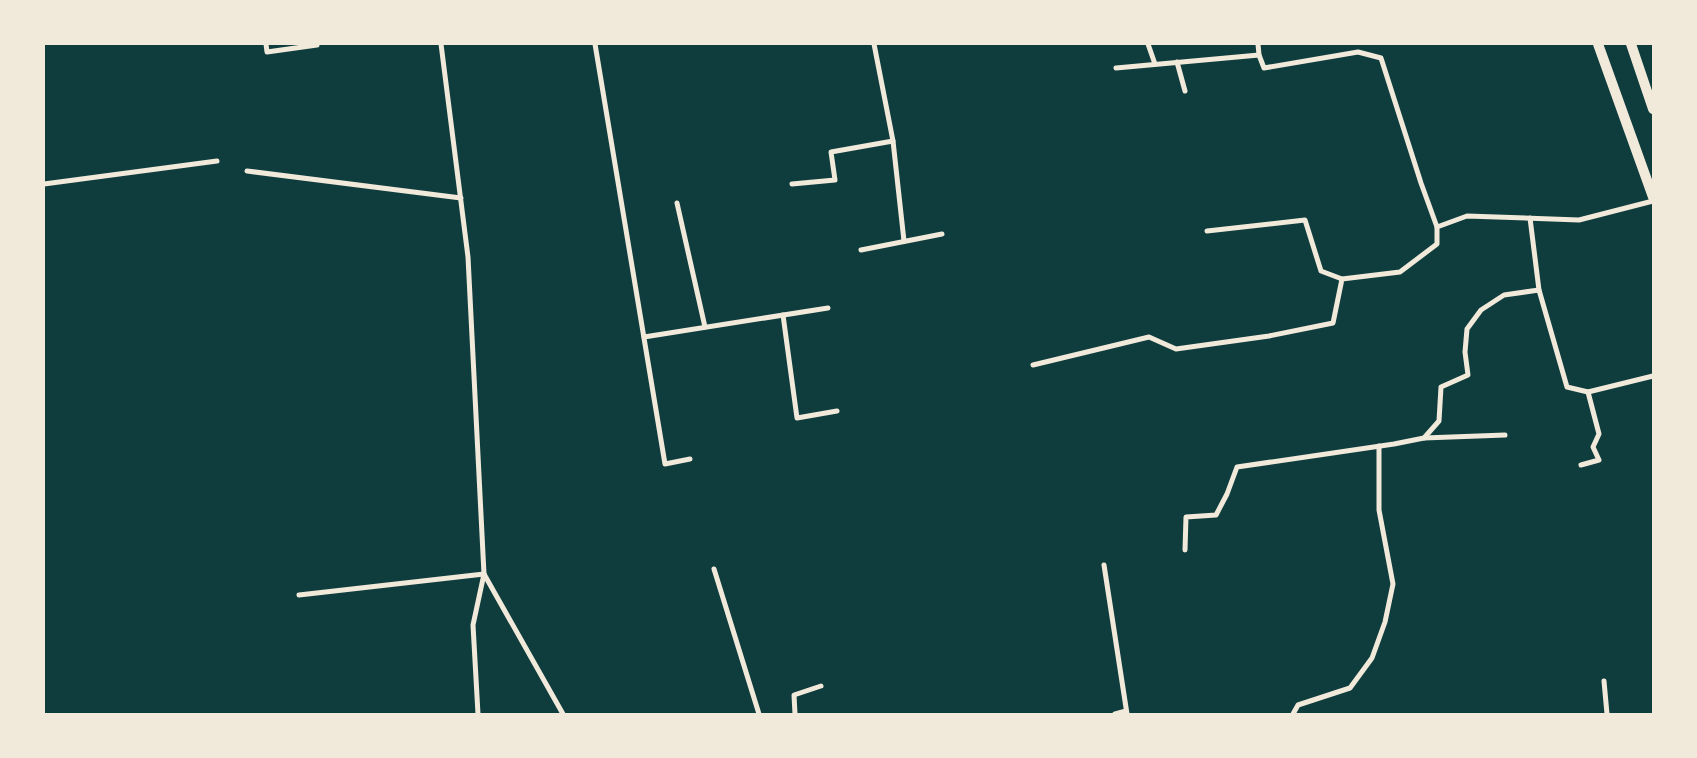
<svg xmlns="http://www.w3.org/2000/svg" width="1697" height="758" font-family="Cabin,sans-serif">
  <rect width="100%" height="100%" fill="#0f3d3e"/>
  <g fill="none" stroke-linecap="round" stroke-linejoin="round">
    <g stroke="#f1e9da" stroke-width="5">
      <polyline points="266,44 267,52 317,45"/>
      <polyline points="441,44 468,257 484,574 473,625 478,714"/>
      <polyline points="595,44 665,464 690,459"/>
      <polyline points="874,44 893,141 904,241"/>
      <polyline points="1148,44 1155,64"/>
      <polyline points="1258,44 1259,55 1264,68 1358,52 1381,58 1421,183 1437,227"/>
      <polyline points="1177,62 1185,91"/>
      <polyline points="1116,68 1259,55"/>
      <polyline points="247,171 461,198"/>
      <polyline points="44,184 217,161"/>
      <polyline points="792,184 835,180 831,152 893,141"/>
      <polyline points="677,203 705,327"/>
      <polyline points="1530,218 1539,290 1567,387 1588,392 1653,376"/>
      <polyline points="1207,231 1305,220 1321,271 1342,279"/>
      <polyline points="861,250 942,234"/>
      <polyline points="783,315 797,418 837,411"/>
      <polyline points="644,337 828,308"/>
      <polyline points="1033,365 1149,337 1176,349 1269,336 1333,323 1342,279 1400,272 1437,244 1437,227 1467,216 1579,220 1653,201"/>
      <polyline points="1424,438 1505,435"/>
      <polyline points="1581,465 1599,460 1593,447 1599,434 1588,392"/>
      <polyline points="1185,550 1186,517 1216,515 1227,494 1237,467 1394,444 1424,438 1439,421 1441,387 1468,375 1465,352 1467,329 1481,310 1504,295 1539,290"/>
      <polyline points="1104,565 1127,714"/>
      <polyline points="714,569 759,714"/>
      <polyline points="484,574 563,714"/>
      <polyline points="299,595 484,574"/>
      <polyline points="1604,681 1607,714"/>
      <polyline points="795,714 794,695 821,686"/>
      <polyline points="1115,714 1126,711"/>
      <polyline points="1293,714 1298,705 1350,688 1372,658 1385,622 1393,584 1379,510 1379,446"/>
    </g>
    <g stroke="#f1e9da" stroke-width="10">
      <polyline points="1598,44 1653,197"/>
      <polyline points="1631,44 1653,109"/>
    </g>
  </g>
  <rect width="1697" height="758" fill="none" stroke="#f1e9da" stroke-width="90"/>
</svg>
